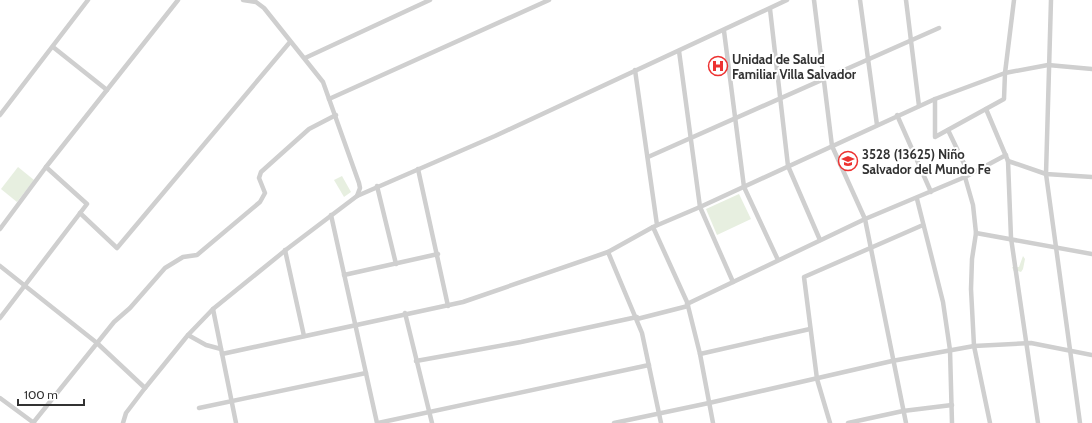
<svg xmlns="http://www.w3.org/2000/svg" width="1092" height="423" font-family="Cabin,sans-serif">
  <rect width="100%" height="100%" fill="#fff"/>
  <g fill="#e7efe0">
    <polygon points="18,167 34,180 17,202 1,189"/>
    <polygon points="342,176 351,192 344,197 334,180"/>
    <polygon points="739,194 751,219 717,235 706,209"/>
    <polygon points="1023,256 1025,259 1023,269 1021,272 1018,271 1015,274 1012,267 1019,267"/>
  </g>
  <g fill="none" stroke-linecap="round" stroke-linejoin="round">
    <g stroke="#cfcfcf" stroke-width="4.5">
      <polyline points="243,0 256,2 264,8 323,82 359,183 360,188 357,196"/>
      <polyline points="814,0 832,146 865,219 906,423"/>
      <polyline points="860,0 877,125"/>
      <polyline points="906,0 919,106"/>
      <polyline points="1051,0 1046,174 1080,423"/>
      <polyline points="770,9 788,166 820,240"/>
      <polyline points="724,31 744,187 778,260"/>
      <polyline points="53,47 107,90"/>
      <polyline points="679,51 700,207 733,282"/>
      <polyline points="305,58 430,0"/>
      <polyline points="635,70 657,225"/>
      <polyline points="329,99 549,0"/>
      <polyline points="935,99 935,137 1004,99 1005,73 1014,0"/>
      <polyline points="986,109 1008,161 1011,238 1038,423"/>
      <polyline points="0,115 88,0"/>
      <polyline points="897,115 931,192"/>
      <polyline points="948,130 969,174"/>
      <polyline points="648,157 939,28"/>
      <polyline points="1008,161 1046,174 1092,177"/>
      <polyline points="418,169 448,306"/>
      <polyline points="965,177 973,205 976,233 972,259 971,289 974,346 990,423"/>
      <polyline points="377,186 396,264"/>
      <polyline points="917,199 943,302 950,350 952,423"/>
      <polyline points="80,213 117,248 290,42"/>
      <polyline points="331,215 377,423"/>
      <polyline points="653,227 687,302 700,354 713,423"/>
      <polyline points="0,229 46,167 178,0"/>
      <polyline points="976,233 1092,254"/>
      <polyline points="285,250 304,336"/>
      <polyline points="608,252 642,333 661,423"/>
      <polyline points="0,266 97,343 145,388"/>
      <polyline points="344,275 438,254"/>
      <polyline points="687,304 865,219 965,177 1006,155"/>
      <polyline points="213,309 236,423"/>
      <polyline points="405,313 432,423"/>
      <polyline points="0,318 87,204 46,167"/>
      <polyline points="637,319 688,306"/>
      <polyline points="188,335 206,345 221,349"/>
      <polyline points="222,354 463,302 608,252 653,227 700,207 935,99 1005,73 1048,65 1092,69"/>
      <polyline points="700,354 810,329"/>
      <polyline points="416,361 521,342 637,317"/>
      <polyline points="0,398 34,423"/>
      <polyline points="199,408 366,373"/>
      <polyline points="33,423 114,322 130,308 165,268 183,257 197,255 260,202 265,193 259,178 261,172 309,129 336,115"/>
      <polyline points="123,423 126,413 145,388 188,335 213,309 287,249 357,196 495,136 787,0"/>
      <polyline points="378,423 649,365"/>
      <polyline points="614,423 709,403 892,361 974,346 1031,343 1092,355"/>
      <polyline points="830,423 817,379 804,277 923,225"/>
      <polyline points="848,423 903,411 952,405"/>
    </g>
  </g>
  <defs>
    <g id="hospital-ring" transform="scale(1)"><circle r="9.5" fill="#fff" stroke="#ed3231" stroke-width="1.5"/><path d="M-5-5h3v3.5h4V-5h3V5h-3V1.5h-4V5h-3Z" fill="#ed3231"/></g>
    <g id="school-ring" transform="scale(1)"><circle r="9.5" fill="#fff" stroke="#ed3231" stroke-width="1.5"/><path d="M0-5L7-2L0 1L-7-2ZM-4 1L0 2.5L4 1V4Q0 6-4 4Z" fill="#ed3231"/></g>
  </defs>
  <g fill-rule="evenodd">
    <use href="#hospital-ring" x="718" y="66"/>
    <use href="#school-ring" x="848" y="161"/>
  </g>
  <g text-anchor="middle" stroke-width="4" stroke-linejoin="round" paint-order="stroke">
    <g font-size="13" font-weight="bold" fill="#323232" stroke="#fff" text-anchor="start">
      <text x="732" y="64">Unidad de Salud<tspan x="732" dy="15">Familiar Villa Salvador</tspan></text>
      <text x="862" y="159">3528 (13625) Niño<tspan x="862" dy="15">Salvador del Mundo Fe</tspan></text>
    </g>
  </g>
  <path d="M18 399v6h66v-6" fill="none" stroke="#323232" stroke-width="2"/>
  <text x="24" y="399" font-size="12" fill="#323232" stroke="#ffffff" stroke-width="3" paint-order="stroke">100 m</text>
</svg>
